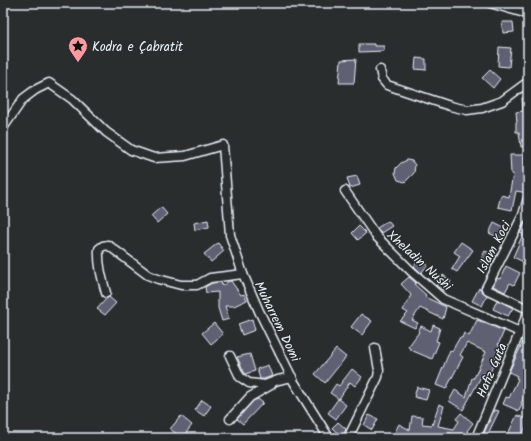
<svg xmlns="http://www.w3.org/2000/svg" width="531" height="441" font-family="Kalam,sans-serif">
  <rect width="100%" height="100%" fill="#2a2d2e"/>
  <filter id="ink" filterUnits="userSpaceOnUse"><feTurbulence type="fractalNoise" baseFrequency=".025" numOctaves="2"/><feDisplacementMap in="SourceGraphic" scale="8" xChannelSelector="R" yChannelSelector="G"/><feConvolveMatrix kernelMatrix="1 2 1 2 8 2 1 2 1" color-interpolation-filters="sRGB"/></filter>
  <g filter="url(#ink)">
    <g fill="#606073" stroke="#e8f1f8">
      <polygon points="502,22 513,22 514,32 503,33"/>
      <polygon points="359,44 374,44 374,46 384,46 384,51 359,52"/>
      <polygon points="499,47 511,48 509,67 498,66"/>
      <polygon points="416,58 426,59 426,70 415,69"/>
      <polygon points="356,59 354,83 339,83 341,60"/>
      <polygon points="490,70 500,79 493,88 482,78"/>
      <polygon points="528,97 528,146 521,147 519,132 516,132 516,122 517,122 516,112 523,111 522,98"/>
      <polygon points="510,155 524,155 525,178 528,179 528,193 516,191 512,210 498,207 501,195 509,197 513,174 511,174"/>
      <polygon points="407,160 412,161 415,165 414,173 405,182 398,180 395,173 396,168 401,163"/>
      <polygon points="357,176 360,185 350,188 347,178"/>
      <polygon points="161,207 167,214 157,223 151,216"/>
      <polygon points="528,217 528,264 513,257 523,234 520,233"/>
      <polygon points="208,220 209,227 195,230 194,223"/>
      <polygon points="388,221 392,226 381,233 377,228"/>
      <polygon points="494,223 506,229 501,239 489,233"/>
      <polygon points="359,226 366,233 358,240 352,233"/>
      <polygon points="461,242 473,250 457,272 452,269 460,256 454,252"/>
      <polygon points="218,243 224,251 211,262 204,254"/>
      <polygon points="485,251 496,256 491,266 480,261"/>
      <polygon points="420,259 428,265 421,273 414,266"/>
      <polygon points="506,266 520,273 514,285 510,283 505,292 493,286 497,278 500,279"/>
      <polygon points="443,275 451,281 444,291 436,286"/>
      <polygon points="409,277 416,283 414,284 426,295 425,297 446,307 443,319 420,308 412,320 418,323 415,328 400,321 408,313 403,310 411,295 401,284"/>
      <polygon points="229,281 231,281 241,295 244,294 247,300 234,306 225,306 229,319 222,321 218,308 218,292 206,293 205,287 212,283 221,282 222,286"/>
      <polygon points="479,288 487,296 482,306 472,301"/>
      <polygon points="109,297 116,303 105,315 97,309 107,298"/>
      <polygon points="497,300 513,308 508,316 493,309"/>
      <polygon points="361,314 372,321 362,335 351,327"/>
      <polygon points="252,319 255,330 242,335 238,324"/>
      <polygon points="477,320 504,331 498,345 500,346 489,376 483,373 463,410 449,401 455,390 466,397 472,378 474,378 486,352 467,343 460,355 463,357 446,389 436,385 450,350 452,351 460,337 462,338 464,333 469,336"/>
      <polygon points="214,323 223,334 211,344 202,333"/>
      <polygon points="433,325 440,328 436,341 439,342 432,359 413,351 408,347 419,332 418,331 421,326 431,331"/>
      <polygon points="528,331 528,382 525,388 528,390 521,403 522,404 519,411 503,404 506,397 509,398 518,379 516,378 517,376 509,372"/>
      <polygon points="336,349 346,357 325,383 315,374"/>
      <polygon points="250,354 255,371 245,374 237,357"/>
      <polygon points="268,365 272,376 264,379 260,379 257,369"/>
      <polygon points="352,369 362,377 355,386 350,382 339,399 330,393 336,384 339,386"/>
      <polygon points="417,387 429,390 426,400 414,397"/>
      <polygon points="258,399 263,403 243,424 237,419 253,401"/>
      <polygon points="338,399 346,405 336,419 328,413"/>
      <polygon points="202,400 211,406 204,416 195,410"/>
      <polygon points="439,404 444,406 438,426 454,429 459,421 456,419 461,413 473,423 467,431 468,432 465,437 459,433 457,437 448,432 447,438 401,438 394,434 399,424 410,430 412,416 423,417 422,424 432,425"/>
      <polygon points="494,410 499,411 486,438 482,438"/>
      <polygon points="369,415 378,419 372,430 364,425"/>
      <polygon points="517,415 528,420 528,422 521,438 506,438"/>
      <polygon points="181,416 192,425 182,438 170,429"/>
      <polygon points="338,422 346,429 343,438 332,428"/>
    </g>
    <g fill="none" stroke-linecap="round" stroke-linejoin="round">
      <g stroke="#e8f1f8" stroke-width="11">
        <g id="minor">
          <polyline points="490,3 528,14"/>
          <polyline points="380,70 382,79 387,85 450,106 467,110 482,108 502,101 528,82"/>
          <polyline points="3,128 23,99 35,90 49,83 72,99 106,132 131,150 154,158 185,156 223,145 230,235 243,274 259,311 294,382 329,438"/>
          <polyline points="345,191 376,236 411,271 443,299 520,332"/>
          <polyline points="528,198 523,215 486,288 488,290 528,309"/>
          <path d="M 106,293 C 102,278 98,264 99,249 L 103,246 L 108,245 L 148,275 L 158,279 L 181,285 L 197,285 L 210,278 L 243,274"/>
          <polyline points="230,356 240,377 249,383 265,385 278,380 292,377"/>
          <polyline points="230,419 250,397 271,385"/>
          <polyline points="348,438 378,377 379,370 375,348"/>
          <polyline points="476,438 528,312"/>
        </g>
      </g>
      <use href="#minor" stroke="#2a2d2e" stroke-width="8"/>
    </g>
  </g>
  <defs>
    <g id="sight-pin" transform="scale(1)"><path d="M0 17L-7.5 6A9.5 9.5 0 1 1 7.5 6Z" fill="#ff9aa2" stroke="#2a2d2e"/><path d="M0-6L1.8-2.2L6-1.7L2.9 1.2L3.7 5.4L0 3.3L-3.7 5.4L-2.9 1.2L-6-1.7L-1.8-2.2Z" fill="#111"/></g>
  </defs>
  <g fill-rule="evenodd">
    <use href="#sight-pin" x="78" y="46"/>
  </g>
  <g text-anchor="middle" stroke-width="3" stroke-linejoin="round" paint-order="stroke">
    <g font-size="13" fill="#e8f1f8" stroke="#2a2d2e" text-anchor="start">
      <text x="92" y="51">Kodra e Çabratit</text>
    </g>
    <g font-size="13" fill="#e8f1f8" stroke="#2a2d2e">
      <text transform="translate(493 247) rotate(-62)" y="5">Islam Koci</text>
      <text transform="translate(420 260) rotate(42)" y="5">Xheladin Nushi</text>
      <text transform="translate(278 321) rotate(64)" y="5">Muharrem Domi</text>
      <text transform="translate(491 370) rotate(-67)" y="5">Hafiz Guta</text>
    </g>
  </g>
  <rect width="531" height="441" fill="none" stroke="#2a2d2e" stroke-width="16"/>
  <rect x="8" y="8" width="515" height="425" fill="none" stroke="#e8f1f8" stroke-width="1.5" filter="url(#ink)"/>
</svg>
